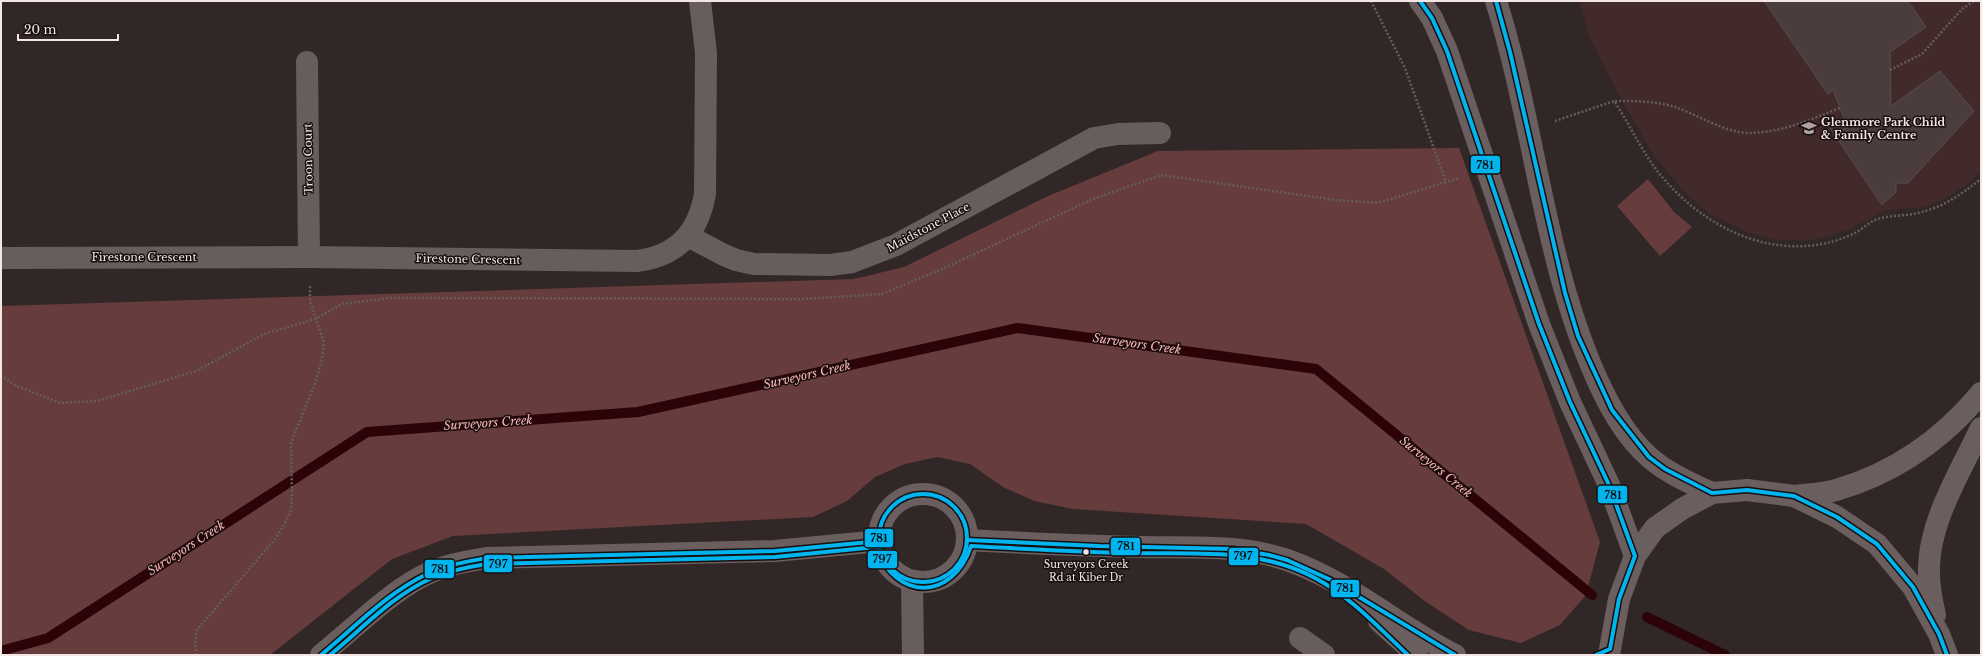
<svg xmlns="http://www.w3.org/2000/svg" width="1982" height="656" font-family="'Libre Baskerville',serif">
  <rect width="100%" height="100%" fill="#322727"/>
  <polygon fill="#42292a" points="1579,1 1981,1 1981,171 1966,185 1943,200 1923,207 1887,210 1848,230 1813,240 1775,240 1747,232 1708,213 1682,189 1653,154 1622,101 1589,36"/>
  <g fill="#663c3d">
    <polygon points="1459,148 1600,542 1586,595 1560,625 1521,643 1469,630 1426,602 1384,569 1306,524 1073,509 1034,501 1003,487 970,464 937,457 905,464 875,477 847,501 813,517 453,536 392,559 270,655 1,655 1,306 854,279 904,267 1048,196 1158,151"/>
    <polygon points="1648,179 1674,212 1692,227 1660,256 1617,206"/>
  </g>
  <g fill="none" stroke-linecap="round" stroke-linejoin="round">
    <g stroke="#2c0407" stroke-width="10">
      <polyline points="1647,617 1725,655"/>
      <polyline points="1,651 48,638 367,432 638,412 1018,328 1316,369 1592,595"/>
    </g>
  </g>
  <polygon fill="#4b3c3d" stroke="#574d4d" points="1764,1 1908,1 1926,27 1890,52 1891,106 1940,71 1974,111 1908,183 1896,183 1896,192 1882,205 1830,128 1844,118 1833,90 1828,94"/>
  <g fill="none" stroke-linecap="round" stroke-linejoin="round">
    <g stroke="#665d5d" stroke-width="2.5" stroke-dasharray="2 2" stroke-linecap="butt">
      <polyline points="1371,1 1405,68 1446,182"/>
      <polyline points="1890,70 1922,54 1962,9 1974,1"/>
      <path d="M 1615,101 C 1635,101 1656,101 1675,107 C 1698,115 1725,133 1750,133 C 1784,132 1809,120 1840,108"/>
      <path d="M 1555,121 L 1614,101 C 1631,126 1643,155 1663,178 C 1703,225 1764,257 1827,243 C 1836,241 1847,237 1855,233 C 1863,229 1870,221 1878,219 C 1891,215 1905,216 1918,213 C 1944,207 1960,195 1981,179"/>
      <polyline points="1,375 14,385 60,403 97,401 196,371 264,334 315,319 342,304 389,298 805,299 882,294 942,269 1093,199 1162,175 1335,200 1378,203 1459,178"/>
      <polyline points="196,655 195,642 197,630 275,539 284,525 291,510 292,494 291,443 316,381 322,359 324,343 310,301 310,285"/>
    </g>
    <g stroke="#675d5d" stroke-width="22">
      <polyline points="307,62 309,257"/>
      <polyline points="688,236 724,255 736,260 754,264 830,265 852,262 896,245 1094,138 1118,134 1160,133"/>
      <path d="M 1,258 L 309,257 L 637,261 C 677,256 698,233 705,194 L 706,53 L 700,1"/>
      <polyline points="912,581 913,655"/>
      <polyline points="1300,638 1324,655"/>
    </g>
    <g stroke="#6a5e5e" stroke-width="22">
      <polyline points="1420,1 1432,18 1447,51 1539,324 1570,402 1609,485 1635,556"/>
      <path d="M 1496,1 C 1535,125 1543,258 1596,377 C 1609,406 1625,436 1649,457 C 1667,473 1690,483 1712,493"/>
      <circle cx="923" cy="538" r="44"/>
      <path d="M 1794,496 C 1808,494 1823,494 1836,490 C 1895,473 1942,440 1981,393"/>
      <path d="M 967,540 C 1026,543 1084,546 1143,547 C 1191,548 1240,544 1287,560 C 1348,581 1398,626 1455,655"/>
      <path d="M 1935,615 C 1932,602 1929,587 1929,573 C 1927,524 1961,471 1981,428"/>
      <polyline points="1379,621 1417,655"/>
      <path d="M 321,655 C 351,631 386,596 419,578 C 440,566 463,562 486,558 L 775,551 L 880,541"/>
      <polyline points="1609,655 1619,599 1635,556 1655,528 1682,509 1712,493 1747,490 1794,496 1837,517 1877,544 1913,587 1939,634 1947,655"/>
    </g>
    <g stroke="#180f0f" stroke-width="7">
      <g id="bus-1">
        <polyline points="1420,1 1432,18 1447,51 1539,324 1570,402 1609,485 1635,556 1619,599 1610,649 1596,655"/>
        <polyline points="1496,1 1510,52 1565,293 1578,336 1612,410 1649,457 1665,469 1712,493 1747,490 1794,496 1837,517 1877,544 1913,587 1939,634 1947,655"/>
        <circle cx="923" cy="538" r="44"/>
        <polyline points="967,540 1099,546 1233,549 1269,555 1287,560 1331,580 1455,655"/>
        <path d="M 321,655 C 355,627 387,593 427,574 C 446,565 466,562 486,558 L 775,551 L 880,541"/>
      </g>
    </g>
    <g stroke="#180f0f" stroke-width="7">
      <path id="bus-2" d="M 330,655 C 362,629 392,596 430,579 C 448,571 467,567 487,564 L 775,557 L 876,547 C 896,602 953,601 971,546 C 1022,549 1072,551 1122,553 C 1187,555 1256,546 1315,578 C 1351,597 1379,628 1408,655"/>
    </g>
    <use href="#bus-1" stroke="#00b5ef" stroke-width="4"/>
    <use href="#bus-2" stroke="#00b5ef" stroke-width="4"/>
  </g>
  <defs>
    <g id="school-bare" transform="scale(1.2)"><path d="M0-5L7-2L0 1L-7-2ZM-4 1L0 2.5L4 1V4Q0 6-4 4Z" fill="#b0a3a3" stroke="#180f0f" stroke-width="2.5" paint-order="stroke"/></g>
  </defs>
  <g fill-rule="evenodd">
    <use href="#school-bare" x="1809" y="128"/>
  </g>
  <circle fill="#f4e6e6" stroke="#180f0f" stroke-width="1.5" cx="1086" cy="552" r="3.5"/>
  <g text-anchor="middle" stroke-width="3" stroke-linejoin="round" paint-order="stroke">
    <g font-size="10" fill="#f4e6e6" stroke="#180f0f">
      <text x="1086" y="568">Surveyors Creek<tspan x="1086" dy="13">Rd at Kiber Dr</tspan></text>
    </g>
    <g font-size="11" font-weight="bold" fill="#f4e6e6" stroke="#180f0f" text-anchor="start">
      <text x="1821" y="126">Glenmore Park Child<tspan x="1821" dy="13">&amp; Family Centre</tspan></text>
    </g>
    <g font-size="11" fill="#f4e6e6" stroke="#180f0f">
      <text transform="translate(308 159) rotate(-91)" y="4">Troon Court</text>
      <text transform="translate(928 227) rotate(-28)" y="4">Maidstone Place</text>
      <text x="144" y="261">Firestone Crescent</text>
      <text transform="translate(468 259) rotate(1)" y="4">Firestone Crescent</text>
    </g>
    <g font-size="12" font-style="italic" fill="#fdb1b2" stroke="#180f0f">
      <text transform="translate(1137 344) rotate(8)" y="4">Surveyors Creek</text>
      <text transform="translate(807 375) rotate(-13)" y="4">Surveyors Creek</text>
      <text transform="translate(488 423) rotate(-4)" y="4">Surveyors Creek</text>
      <text transform="translate(1436 467) rotate(39)" y="4">Surveyors Creek</text>
      <text transform="translate(186 548) rotate(-33)" y="4">Surveyors Creek</text>
    </g>
  </g>
  <g stroke="#180f0f" stroke-width="1.5">
    <rect x="1470" y="155" width="31" height="19" rx="4" fill="#00b5ef"/>
    <rect x="1597" y="485" width="31" height="19" rx="4" fill="#00b5ef"/>
    <rect x="864" y="528" width="30" height="20" rx="4" fill="#00b5ef"/>
    <rect x="1110" y="537" width="31" height="19" rx="4" fill="#00b5ef"/>
    <rect x="1228" y="547" width="31" height="19" rx="4" fill="#00b5ef"/>
    <rect x="867" y="550" width="31" height="19" rx="4" fill="#00b5ef"/>
    <rect x="483" y="554" width="30" height="19" rx="4" fill="#00b5ef"/>
    <rect x="424" y="559" width="31" height="20" rx="4" fill="#00b5ef"/>
    <rect x="1330" y="579" width="30" height="19" rx="4" fill="#00b5ef"/>
  </g>
  <g font-size="11" text-anchor="middle" font-weight="bold" fill="#111">
    <text x="1485" y="169">781</text>
    <text x="1613" y="499">781</text>
    <text x="879" y="542">781</text>
    <text x="1126" y="550">781</text>
    <text x="1243" y="560">797</text>
    <text x="882" y="563">797</text>
    <text x="498" y="568">797</text>
    <text x="440" y="573">781</text>
    <text x="1345" y="592">781</text>
  </g>
  <rect width="1982" height="656" fill="none" stroke="#f4e6e6" stroke-width="4"/>
  <path d="M18 34v6h100v-6" fill="none" stroke="#f4e6e6" stroke-width="2"/>
  <text x="24" y="34" font-size="12" fill="#f4e6e6" stroke="#180f0f" stroke-width="3" paint-order="stroke">20 m</text>
</svg>
